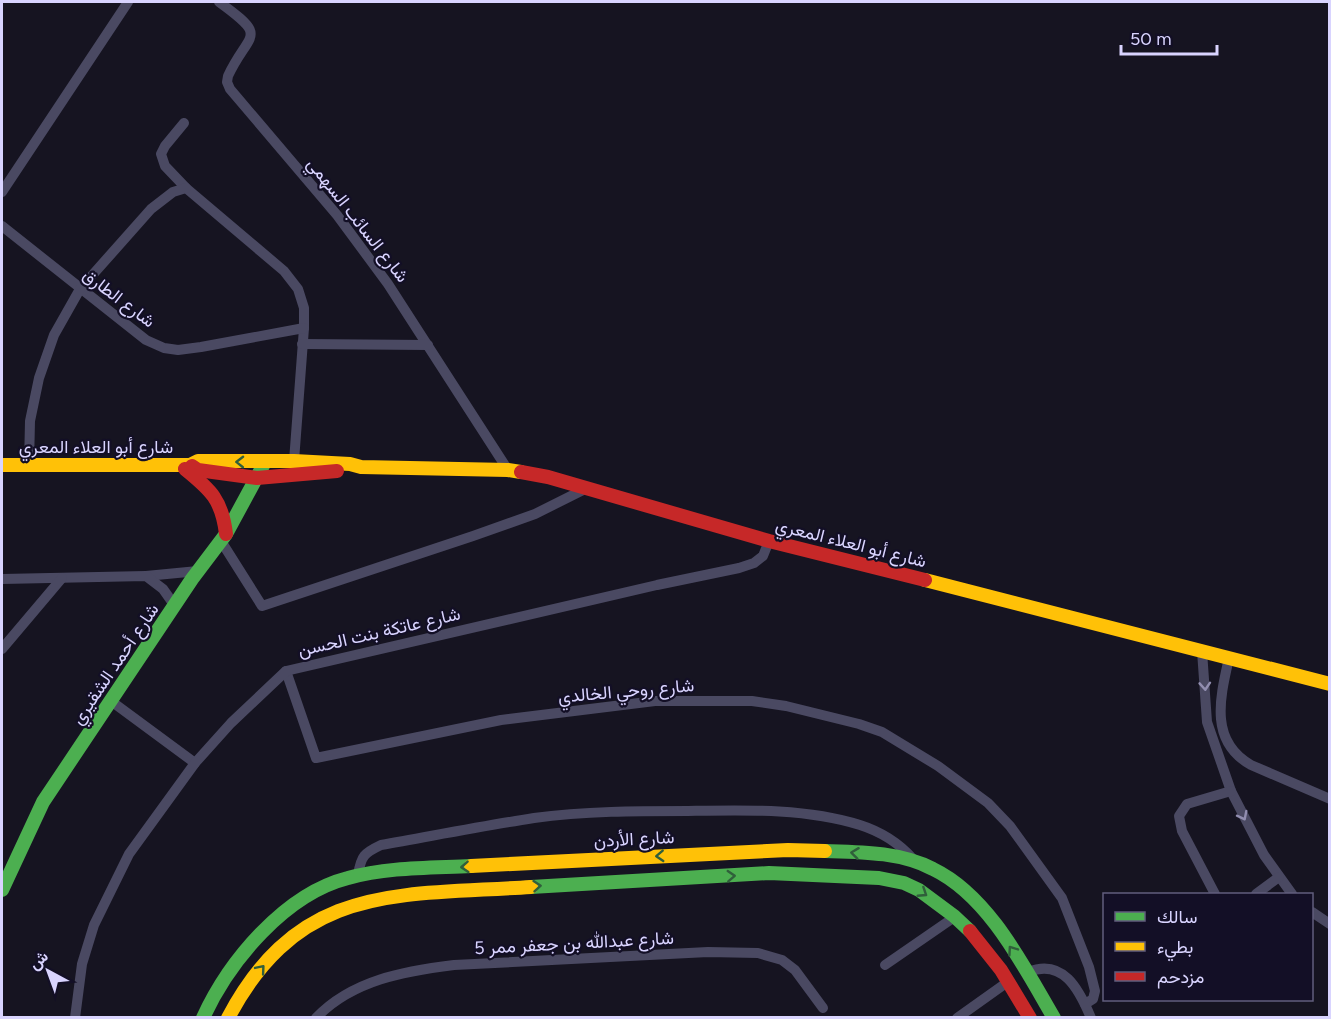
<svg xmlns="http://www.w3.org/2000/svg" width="1331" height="1019" font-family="Figtree,Vazirmatn,sans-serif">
  <rect width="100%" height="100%" fill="#161421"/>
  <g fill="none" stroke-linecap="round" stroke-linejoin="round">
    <g stroke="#4a4962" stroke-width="10">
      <path d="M 219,2 C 270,39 249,31 228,76 L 227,82 L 230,89 L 337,215 L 388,284 L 508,470"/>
      <polyline points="184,123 165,146 161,154 165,166 186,188 284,271 298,289 304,308 304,328 294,461"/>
      <polyline points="2,192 128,2"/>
      <polyline points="2,226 146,340 164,348 178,350 201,347 304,328"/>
      <polyline points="302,344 428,345"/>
      <polyline points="29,465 30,421 39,378 54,335 80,289 151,209 173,192 186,188"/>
      <polyline points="221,541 262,606 473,536 535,514 587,488"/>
      <polyline points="146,576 198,571"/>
      <polyline points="2,579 146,576 163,589 175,606"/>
      <polyline points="2,649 62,578"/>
      <polyline points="1202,651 1207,722 1231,791 1264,855 1292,894"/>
      <path d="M 1229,658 C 1220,698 1209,741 1251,765 L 1330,799"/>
      <polyline points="286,671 316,758 501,720 655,701 752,701 786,706 859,724 882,732 938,766 988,803 1010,826 1062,898 1089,967 1095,991 1093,999 1085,1004"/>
      <polyline points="111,701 195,763"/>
      <path d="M 358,875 C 361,856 364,853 381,845 C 432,836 483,826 534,818 C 585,811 637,811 688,811 C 745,810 806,808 860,825 C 882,832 898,842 913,859"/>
      <polyline points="1215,894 1182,831 1179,816 1187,804 1231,791"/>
      <polyline points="1256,894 1279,877"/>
      <polyline points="1312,912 1330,924"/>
      <polyline points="885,965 956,916"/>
      <path d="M 1028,972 C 1063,958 1079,989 1091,1018"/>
      <polyline points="75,1018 82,964 94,925 129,854 195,763 231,723 286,671 657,585 739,568 754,563 763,556 769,541"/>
      <path d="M 316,1018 C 352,980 405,971 454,965 L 708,952 L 758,953 L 782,960 L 795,970 L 823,1008"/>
      <polyline points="957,1018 1009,981"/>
    </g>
    <g stroke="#4caf50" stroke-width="14">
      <path d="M 825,851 C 861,852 901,852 933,869 C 989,896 1024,967 1054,1018"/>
      <polyline points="531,887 769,873 879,878 904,883 919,890 954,916 970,931"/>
      <polyline points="2,890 43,802 192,579 226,534 265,462"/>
      <path d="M 203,1018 C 229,961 285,894 348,878 C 387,867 430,868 471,866"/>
    </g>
    <g stroke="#ffc107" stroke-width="14">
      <polyline points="2,465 190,465 198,461 294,461 350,464 361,467 508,470 521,472"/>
      <polyline points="925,580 1330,684"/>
      <polyline points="471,866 788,850 825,851"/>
      <path d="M 228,1018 C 300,882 398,896 531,887"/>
    </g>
    <g stroke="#c62828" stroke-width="14">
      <polyline points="192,466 198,470 257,478 337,471"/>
      <path d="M 185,469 C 211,490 222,500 226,534"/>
      <polyline points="521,472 548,477 769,541 925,580"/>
      <polyline points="970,931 1001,970 1030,1018"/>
    </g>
  </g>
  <defs><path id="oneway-chevron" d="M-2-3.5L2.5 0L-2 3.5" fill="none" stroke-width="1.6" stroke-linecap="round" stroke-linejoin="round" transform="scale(1.5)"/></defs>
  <g stroke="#305f3b">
    <use href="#oneway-chevron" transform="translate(240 462) rotate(-179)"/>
    <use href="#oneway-chevron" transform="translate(855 853) rotate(-173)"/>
    <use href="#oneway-chevron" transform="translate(660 856) rotate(177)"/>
    <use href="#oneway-chevron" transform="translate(465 867) rotate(176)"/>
    <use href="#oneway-chevron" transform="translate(731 876) rotate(-3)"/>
    <use href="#oneway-chevron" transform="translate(537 886) rotate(-5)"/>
    <use href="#oneway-chevron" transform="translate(923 893) rotate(33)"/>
    <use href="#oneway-chevron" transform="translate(1012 950) rotate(-125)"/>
    <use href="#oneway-chevron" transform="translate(261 969) rotate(-50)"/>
  </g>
  <g stroke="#928eb0">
    <use href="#oneway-chevron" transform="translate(1205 686) rotate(86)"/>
    <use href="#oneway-chevron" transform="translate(1243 816) rotate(63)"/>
  </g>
  <g text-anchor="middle" stroke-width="4.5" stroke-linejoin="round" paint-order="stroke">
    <g font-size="18" fill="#d9d4ff" stroke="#130f26">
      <text transform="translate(358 220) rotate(52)" y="6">شارع السائب السهمي</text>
      <text transform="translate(119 298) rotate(37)" y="6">شارع الطارق</text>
      <text x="96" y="453">شارع أبو العلاء المعري</text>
      <text transform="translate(851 543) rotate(14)" y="6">شارع أبو العلاء المعري</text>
      <text transform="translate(379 632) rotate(-13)" y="6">شارع عاتكة بنت الحسن</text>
      <text transform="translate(115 664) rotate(-56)" y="6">شارع أحمد الشقيري</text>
      <text transform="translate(626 691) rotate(-5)" y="6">شارع روحي الخالدي</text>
      <text transform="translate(634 839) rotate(-3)" y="6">شارع الأردن</text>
      <text transform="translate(574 943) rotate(-3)" y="6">شارع عبدالله بن جعفر ممر 5</text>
    </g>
  </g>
  <rect width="1331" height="1019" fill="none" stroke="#d9d4ff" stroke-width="6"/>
  <rect x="1103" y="893" width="210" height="108" fill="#130f26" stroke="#625e7d" stroke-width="1.5"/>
  <rect x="1115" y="912" width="30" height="9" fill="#4caf50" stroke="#625e7d" stroke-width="1.5"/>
  <text x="1157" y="923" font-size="18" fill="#d9d4ff">سالك</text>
  <rect x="1115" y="942" width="30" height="9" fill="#ffc107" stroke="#625e7d" stroke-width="1.5"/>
  <text x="1157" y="953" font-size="18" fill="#d9d4ff">بطيء</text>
  <rect x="1115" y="972" width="30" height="9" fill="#c62828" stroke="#625e7d" stroke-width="1.5"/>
  <text x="1157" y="983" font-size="18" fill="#d9d4ff">مزدحم</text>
  <g transform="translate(48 971) rotate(319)" stroke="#130f26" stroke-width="4.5" paint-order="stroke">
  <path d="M0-4.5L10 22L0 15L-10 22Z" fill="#d9d4ff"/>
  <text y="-9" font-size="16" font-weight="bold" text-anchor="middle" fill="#d9d4ff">ش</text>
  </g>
  <path d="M1121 45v9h96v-9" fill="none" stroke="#d9d4ff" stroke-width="3"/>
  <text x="1130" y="45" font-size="18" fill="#d9d4ff" stroke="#130f26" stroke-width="4.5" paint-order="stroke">50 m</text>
</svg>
